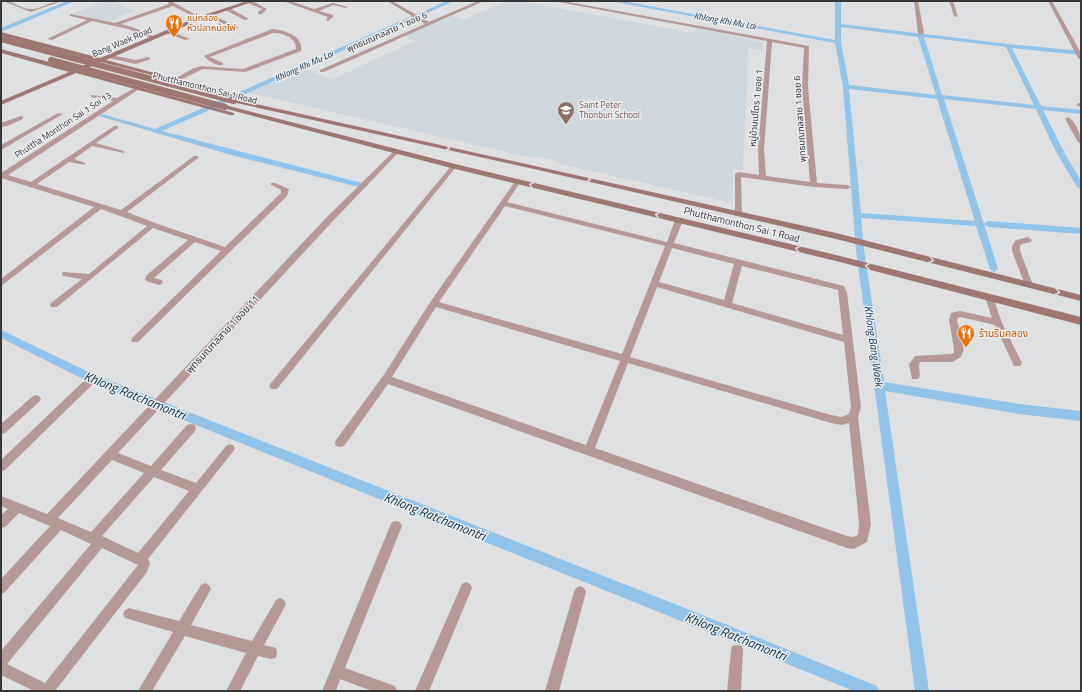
<svg xmlns="http://www.w3.org/2000/svg" width="1082" height="692" font-family="'Titillium Web','Noto Sans Thai',sans-serif">
  <rect width="100%" height="100%" fill="#dee0e2"/>
  <g fill="#ced6de">
    <polygon points="104,1 114,1 134,11 105,23 71,14"/>
    <polygon points="507,1 520,1 693,33 697,28 762,42 762,50 748,48 743,170 733,169 732,203 561,164 557,161 539,157 533,158 245,92 302,67 331,80 415,41 405,36 453,16 463,20"/>
  </g>
  <g fill="none" stroke-linecap="round" stroke-linejoin="round">
    <g fill="#92c3e8" fill-rule="evenodd">
      <polygon points="67,1 75,1 1,32 1,28"/>
      <polygon points="447,1 454,1 162,131 362,183 362,187 359,187 231,155 99,116 102,114 155,129"/>
      <path d="M 610,1 L 622,1 L 835,40 L 835,1 L 841,1 L 841,24 L 1008,44 L 1081,51 L 1081,55 L 1012,48 L 1041,106 L 1081,110 L 1081,114 L 1043,110 L 1063,150 L 1081,181 L 1081,189 L 1077,187 L 1055,150 L 1036,109 L 944,99 L 984,224 L 988,221 L 1081,228 L 1081,234 L 988,227 L 984,224 L 998,269 L 994,272 L 990,269 L 976,226 L 861,218 L 864,250 L 884,382 L 1019,404 L 1081,411 L 1081,421 L 1019,414 L 885,391 L 929,691 L 915,691 L 856,250 L 843,87 L 835,43 ZM 841,27 L 918,37 L 936,95 L 849,85 L 841,42 ZM 924,37 L 1006,47 L 1034,105 L 942,95 ZM 849,89 L 937,99 L 975,221 L 861,213 Z"/>
      <polygon points="1,330 95,375 700,614 877,686 879,691 854,691 87,381 1,338"/>
    </g>
    <g fill="#b59996" fill-rule="evenodd">
      <path d="M 3,1 C 14,1 21,9 31,9 C 39,10 51,1 62,1 L 31,12 Z"/>
      <polygon points="167,1 171,1 202,18 198,19 173,6 121,24 132,27 156,37 156,39 152,39 128,29 92,21 52,40 47,39 87,20 70,16 70,14 115,23 169,4"/>
      <polygon points="248,1 252,1 267,9 262,14 258,14 258,12 262,9 248,3"/>
      <polygon points="283,1 290,1 314,9 333,3 348,7 346,8 333,5 319,11 333,15 333,17 328,21 326,20 328,17"/>
      <polygon points="387,1 392,1 429,22 478,1 484,1 324,72 320,72 320,70 425,24"/>
      <path d="M 553,1 L 563,1 L 809,46 L 808,87 L 817,183 L 847,185 L 851,187 L 847,189 L 814,187 L 741,177 L 742,214 L 738,216 L 735,216 L 735,174 L 738,172 L 759,175 L 758,150 L 767,41 ZM 772,42 L 804,48 L 802,87 L 810,182 L 766,176 L 764,150 Z"/>
      <polygon points="914,1 918,1 924,33 921,35 918,33"/>
      <polygon points="949,1 953,1 958,17 954,16"/>
      <polygon points="1048,1 1052,1 1081,53 1081,60 1078,58"/>
      <polygon points="225,8 229,8 249,19 245,20 225,10"/>
      <polygon points="210,14 238,27 239,28 234,29 208,16 208,15"/>
      <path d="M 272,29 C 284,30 304,36 301,51 L 245,72 L 203,69 L 176,82 L 171,81 L 192,69 L 201,66 L 243,69 L 296,49 C 296,37 283,33 273,33 L 210,57 L 223,63 L 223,65 C 216,66 208,61 204,56 Z"/>
      <polygon points="166,31 170,31 190,39 185,40 166,33"/>
      <polygon points="110,55 136,60 148,57 151,59 136,64 108,58 107,57"/>
      <polygon points="136,87 139,89 138,90 8,175 31,182 114,126 118,126 118,128 96,143 124,151 124,153 92,146 74,159 85,163 85,165 69,162 37,184 121,210 194,156 198,156 198,158 127,212 155,223 225,247 281,193 281,190 271,185 271,183 275,183 289,189 287,196 138,342 132,342 131,340 132,338 221,251 195,242 154,278 162,280 163,282 162,284 159,285 146,281 145,279 147,275 188,240 153,228 57,307 51,307 50,305 51,303 82,279 63,276 62,274 63,272 89,274 147,226 101,209 1,286 1,279 94,207 1,178 1,173 113,101 91,97 91,95 117,98"/>
      <polygon points="1079,103 1081,103 1081,107 1076,105"/>
      <polygon points="58,113 63,114 1,150 1,145"/>
      <polygon points="21,116 23,117 23,119 7,126 1,127 1,123"/>
      <path d="M 1068,117 C 1076,121 1081,135 1081,144 L 1078,142 L 1065,119 Z"/>
      <path d="M 397,149 L 400,151 L 399,152 L 332,222 L 118,453 L 151,466 L 187,425 L 191,424 L 195,425 L 196,428 L 195,431 L 161,470 L 196,483 L 226,446 L 230,444 L 234,446 L 235,449 L 148,559 L 150,563 L 147,572 L 55,691 L 34,691 L 1,675 L 1,651 L 91,544 L 61,530 L 5,592 L 1,594 L 1,579 L 50,526 L 19,513 L 5,527 L 1,528 L 1,515 L 8,509 L 1,506 L 1,496 L 47,514 L 326,218 L 395,150 ZM 112,460 L 144,473 L 91,532 L 58,518 ZM 154,477 L 189,491 L 138,553 L 102,536 ZM 102,548 L 138,565 L 45,683 L 7,664 Z"/>
      <polygon points="454,164 456,165 456,167 277,389 271,389 269,386 271,383 452,165"/>
      <path d="M 518,179 L 521,181 L 507,202 L 667,242 L 675,220 L 679,218 L 683,220 L 674,243 L 844,286 L 847,293 L 861,407 L 858,417 L 871,524 L 867,542 L 854,549 L 847,548 L 388,384 L 344,446 L 340,447 L 336,446 L 335,443 L 336,440 L 383,376 L 431,301 L 516,180 ZM 505,206 L 665,246 L 622,354 L 439,302 ZM 672,248 L 734,264 L 724,300 L 659,282 ZM 742,266 L 838,290 L 843,335 L 732,303 ZM 657,287 L 844,342 L 851,407 L 849,414 L 842,417 L 831,415 L 630,357 ZM 436,307 L 620,361 L 586,445 L 392,377 ZM 628,363 L 831,423 L 842,425 L 849,423 L 859,524 L 858,535 L 853,537 L 847,536 L 595,448 Z"/>
      <polygon points="1028,237 1032,240 1031,242 1022,244 1020,246 1020,251 1033,285 1029,288 1025,285 1012,251 1012,246 1016,240"/>
      <polygon points="989,294 993,297 1002,323 1022,363 1020,366 1014,366 995,325 960,317 958,318 957,320 964,349 961,357 952,362 920,362 919,365 920,376 918,379 912,379 909,364 915,356 951,354 954,353 954,349 949,320 951,313 960,311 992,318 985,297"/>
      <polygon points="91,376 94,377 96,380 94,383 5,470 1,472 1,460 88,377"/>
      <polygon points="36,395 39,396 41,399 39,402 5,433 1,434 1,424 33,396"/>
      <polygon points="396,521 400,522 402,526 345,668 395,686 397,691 372,691 340,679 336,691 322,691 390,526 392,522"/>
      <polygon points="466,582 470,584 472,588 429,691 415,691 462,584"/>
      <polygon points="205,583 209,585 211,589 191,625 252,641 276,600 280,598 284,600 286,604 284,608 264,645 276,648 277,653 276,658 271,659 258,656 240,691 226,691 246,653 185,636 152,691 138,691 173,632 125,618 123,614 125,610 129,608 179,621 201,585"/>
      <polygon points="580,586 584,588 586,592 559,691 545,691 574,592 576,588"/>
      <polygon points="737,645 742,646 743,651 741,691 727,691 731,651 732,646"/>
    </g>
    <g fill="#9e7773" fill-rule="evenodd">
      <polygon points="247,1 255,1 202,19 106,60 244,97 244,99 101,62 81,71 234,113 234,115 230,115 76,73 1,105 1,101 69,72 1,53 1,49 75,69 95,61 1,36 1,32 100,58 198,17"/>
      <polygon points="234,99 836,233 1081,295 1081,301 836,239 547,172 232,102 232,100"/>
      <polygon points="225,105 455,164 836,255 1081,317 1081,325 836,261 451,168 223,108 222,107"/>
    </g>
    <g stroke="#9e7773" stroke-width="6">
      <polyline points="1,39 234,101"/>
      <polyline points="51,60 225,107"/>
    </g>
  </g>
  <defs><path id="oneway-chevron" d="M-2-3.5L2.5 0L-2 3.5" fill="none" stroke-width="1.6" stroke-linecap="round" stroke-linejoin="round"/></defs>
  <g stroke="#dcd5d7">
    <use href="#oneway-chevron" transform="translate(447 148) rotate(12)"/>
    <use href="#oneway-chevron" transform="translate(588 179) rotate(13)"/>
    <use href="#oneway-chevron" transform="translate(532 185) rotate(-167)"/>
    <use href="#oneway-chevron" transform="translate(658 215) rotate(-167)"/>
    <use href="#oneway-chevron" transform="translate(798 249) rotate(-167)"/>
    <use href="#oneway-chevron" transform="translate(931 260) rotate(14)"/>
    <use href="#oneway-chevron" transform="translate(868 266) rotate(-166)"/>
    <use href="#oneway-chevron" transform="translate(1057 292) rotate(14)"/>
  </g>
  <defs>
    <g id="restaurant-pin" transform="scale(0.9)"><path d="M0 17L-7.5 6A9.5 9.5 0 1 1 7.5 6Z" fill="#e8710a" stroke="#ebedf0"/><path d="M-5-6h1v4h1v-4h1v4h1v-4h1v5L-1.5 .5V6h-2V.5L-5-1ZM5-6V6H3V1.5H1.5Q1.5-4 5-6Z" fill="#fff"/></g>
    <g id="school-pin" transform="scale(0.9)"><path d="M0 17L-7.5 6A9.5 9.5 0 1 1 7.5 6Z" fill="#8d6e63" stroke="#ebedf0"/><path d="M0-5L7-2L0 1L-7-2ZM-4 1L0 2.5L4 1V4Q0 6-4 4Z" fill="#fff"/></g>
  </defs>
  <g fill-rule="evenodd">
    <use href="#restaurant-pin" x="174" y="23"/>
    <use href="#school-pin" x="566" y="110"/>
    <use href="#restaurant-pin" x="966" y="333"/>
  </g>
  <g text-anchor="middle" stroke-width="3" stroke-linejoin="round" paint-order="stroke">
    <g font-size="9" fill="#c56008" stroke="#ebedf0" text-anchor="start">
      <text x="187" y="21">แม่กลอง<tspan x="187" dy="10">หัวปลาหม้อไฟ</tspan></text>
    </g>
    <g font-size="9" font-style="italic" fill="#0d334d" stroke="#ebedf0">
      <text transform="translate(725 21) rotate(10)" y="3">Khlong Khi Mu Lai</text>
      <text transform="translate(304 66) rotate(-24)" y="3">Khlong Khi Mu Lai</text>
    </g>
    <g font-size="9" fill="#363738" stroke="#ebedf0">
      <text transform="translate(387 32) rotate(-24)" y="3">พุทธมณฑลสาย 1 ซอย 6</text>
      <text transform="translate(122 42) rotate(-23)" y="3">Bang Waek Road</text>
      <text transform="translate(205 88) rotate(14)" y="3">Phutthamonthon Sai 1 Road</text>
      <text transform="translate(756 108) rotate(-85)" y="3">หมู่บ้านเปโตร 1 ซอย 1</text>
      <text transform="translate(800 119) rotate(-94)" y="3">พุทธมณฑลสาย 1 ซอย 6</text>
      <text transform="translate(63 125) rotate(-33)" y="3">Phuttha Monthon Sai 1 Soi 13</text>
    </g>
    <g font-size="9" fill="#785e54" stroke="#ebedf0" text-anchor="start">
      <text x="579" y="108">Saint Peter<tspan x="579" dy="10">Thonburi School</tspan></text>
    </g>
    <g font-size="10" fill="#363738" stroke="#ebedf0">
      <text transform="translate(742 224) rotate(14)" y="4">Phutthamonthon Sai 1 Road</text>
      <text transform="translate(222 334) rotate(-47)" y="4">พุทธมณฑลสาย 1 ซอย 11</text>
    </g>
    <g font-size="10" fill="#c56008" stroke="#ebedf0" text-anchor="start">
      <text x="979" y="337">ร้านริมคลอง</text>
    </g>
    <g font-size="11" font-style="italic" fill="#0d334d" stroke="#ebedf0">
      <text transform="translate(874 346) rotate(82)" y="4">Khlong Bang Waek</text>
    </g>
    <g font-size="13" font-style="italic" fill="#0d334d" stroke="#ebedf0">
      <text transform="translate(135 395) rotate(22)" y="5">Khlong Ratchamontri</text>
      <text transform="translate(435 516) rotate(22)" y="5">Khlong Ratchamontri</text>
      <text transform="translate(736 636) rotate(22)" y="5">Khlong Ratchamontri</text>
    </g>
  </g>
  <rect width="1082" height="692" fill="none" stroke="#363738" stroke-width="4"/>
</svg>
